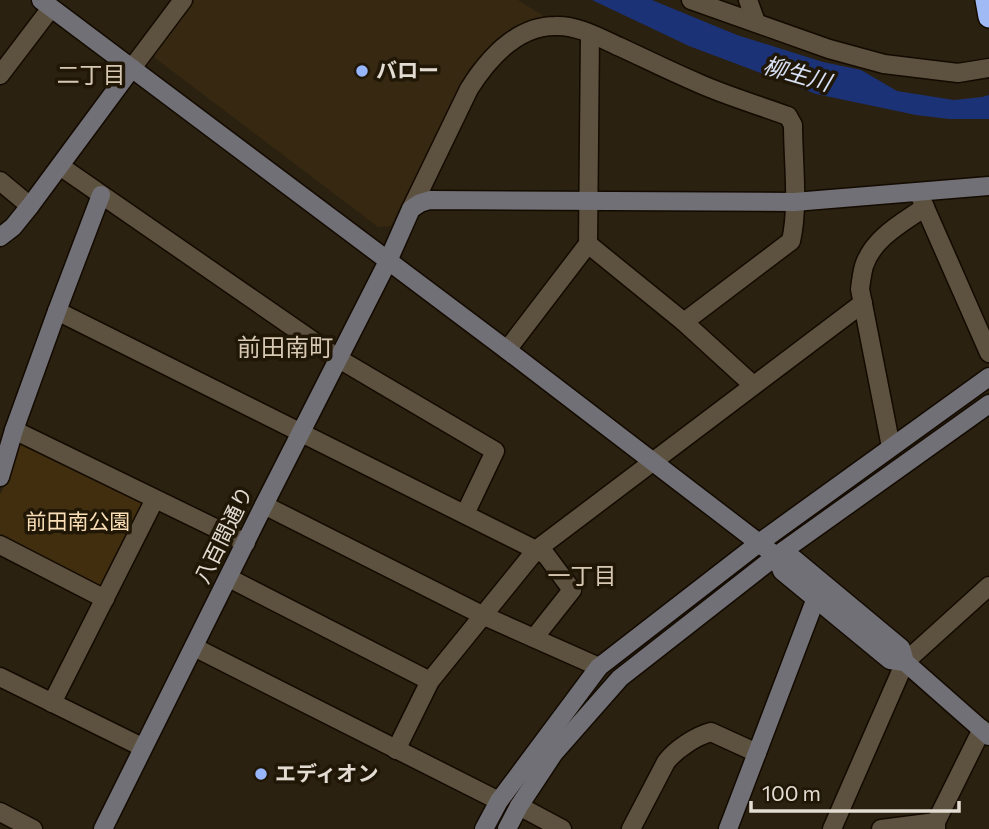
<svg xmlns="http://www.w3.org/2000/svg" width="989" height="829" font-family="Commissioner,'Noto Sans JP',sans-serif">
  <rect width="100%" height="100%" fill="#2b2110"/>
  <polygon fill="#362811" points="193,0 518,0 547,18 513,27 494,41 469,69 439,130 415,189 408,191 391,226 378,227 155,58 154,51"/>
  <polygon fill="#402e0f" points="27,441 142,499 145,509 105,586 97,587 0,537 0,494 8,480 19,443"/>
  <polygon fill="#1b3277" points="592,0 652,0 737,35 823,62 861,70 897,91 954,100 982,97 989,95 989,119 949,119 916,115 816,94 689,46"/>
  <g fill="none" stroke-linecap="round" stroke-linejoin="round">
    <g stroke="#130a00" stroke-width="21">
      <g id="street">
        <polyline points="691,0 829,49 884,64 958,73 989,68"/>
        <polyline points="748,0 756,22"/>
        <polyline points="132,68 183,0"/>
        <polyline points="0,75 51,8"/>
        <polyline points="60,166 339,359 495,451 465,514"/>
        <polyline points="0,181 30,206"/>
        <polyline points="920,196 989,353"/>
        <path d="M 411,209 L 469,89 C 488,59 516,26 555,26 C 578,25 600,38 620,47 C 646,59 672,72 698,83 C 727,96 758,105 788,116 L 793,125 C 793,160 799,206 791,241 L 684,322"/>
        <polyline points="588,244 684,322 753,385"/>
        <polyline points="57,311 546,555 572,590 534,638"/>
        <polyline points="507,350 588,244 590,34"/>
        <polyline points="14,430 246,543"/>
        <path d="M 891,447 L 860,289 C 861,281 862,273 864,266 C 873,238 902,223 925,207"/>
        <polyline points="264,505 482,615 599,667"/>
        <polyline points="0,545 105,599"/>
        <polyline points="229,578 430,681"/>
        <polyline points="194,647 499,801"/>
        <polyline points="0,677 142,747"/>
        <polyline points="52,703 155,499"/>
        <polyline points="396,750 430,681 536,550 863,303"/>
        <polyline points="519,806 562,829"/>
        <polyline points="0,812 33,829"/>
        <path d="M 631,829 L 666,762 C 676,749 696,736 711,732 L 757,753"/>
        <polyline points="832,829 905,662 989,586"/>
        <polyline points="881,829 936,822"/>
        <polyline points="936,829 936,822 982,729"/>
      </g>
    </g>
    <g stroke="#130a00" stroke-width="21">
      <g id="secondary">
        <polyline points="41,0 507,350 776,556 794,559 901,648 905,662 989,736"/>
        <polyline points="0,237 13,227 30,206 132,68"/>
        <polyline points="0,477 14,430 57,311 101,195"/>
        <polyline points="776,556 782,571 890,660 905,662"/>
        <polyline points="103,829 264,505 388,261 411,209 420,203 430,200 794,202 989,186"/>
        <polyline points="484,829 499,801 599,667 759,543 989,377"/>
        <polyline points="507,829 519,806 554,753 620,678 776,556 989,404"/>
        <polyline points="728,829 816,598"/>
      </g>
    </g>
    <g stroke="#130a00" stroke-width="24">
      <polyline id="highway" points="986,0 989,17"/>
    </g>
    <use href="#street" stroke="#5d513f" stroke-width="18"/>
    <use href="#secondary" stroke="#717076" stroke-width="18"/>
    <use href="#highway" stroke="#a0baf6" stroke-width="21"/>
  </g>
  <g fill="#97b6fd" stroke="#211707" stroke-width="2.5">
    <circle cx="362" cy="71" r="7"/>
    <circle cx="261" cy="774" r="7"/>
  </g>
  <g text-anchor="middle" stroke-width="7" stroke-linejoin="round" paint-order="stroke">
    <g font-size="21" font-weight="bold" fill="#e3dcd2" stroke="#211707" text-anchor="start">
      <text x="376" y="78">バロー</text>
      <text x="275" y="781">エディオン</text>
    </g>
    <g font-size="21" fill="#fadfb6" stroke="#211707">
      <text x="78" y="529">前田南公園</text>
    </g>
    <g font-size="21" fill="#e3dcd2" stroke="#211707">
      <text transform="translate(224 535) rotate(-64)" y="7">八百間通り</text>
    </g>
    <g font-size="23" font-style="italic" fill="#d9e2f7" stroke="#211707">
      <text transform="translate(797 74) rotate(16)" y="8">柳生川</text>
    </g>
    <g font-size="23" fill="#d6c8b3" stroke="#211707">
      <text x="91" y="83">二丁目</text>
      <text x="582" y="584">一丁目</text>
    </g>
    <g font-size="24" fill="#d6c8b3" stroke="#211707">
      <text x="285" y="356">前田南町</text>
    </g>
  </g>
  <path d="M751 801v10h208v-10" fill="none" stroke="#e3dcd2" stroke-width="3.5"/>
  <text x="762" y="801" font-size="21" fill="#e3dcd2" stroke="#211707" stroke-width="5" paint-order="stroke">100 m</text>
</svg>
